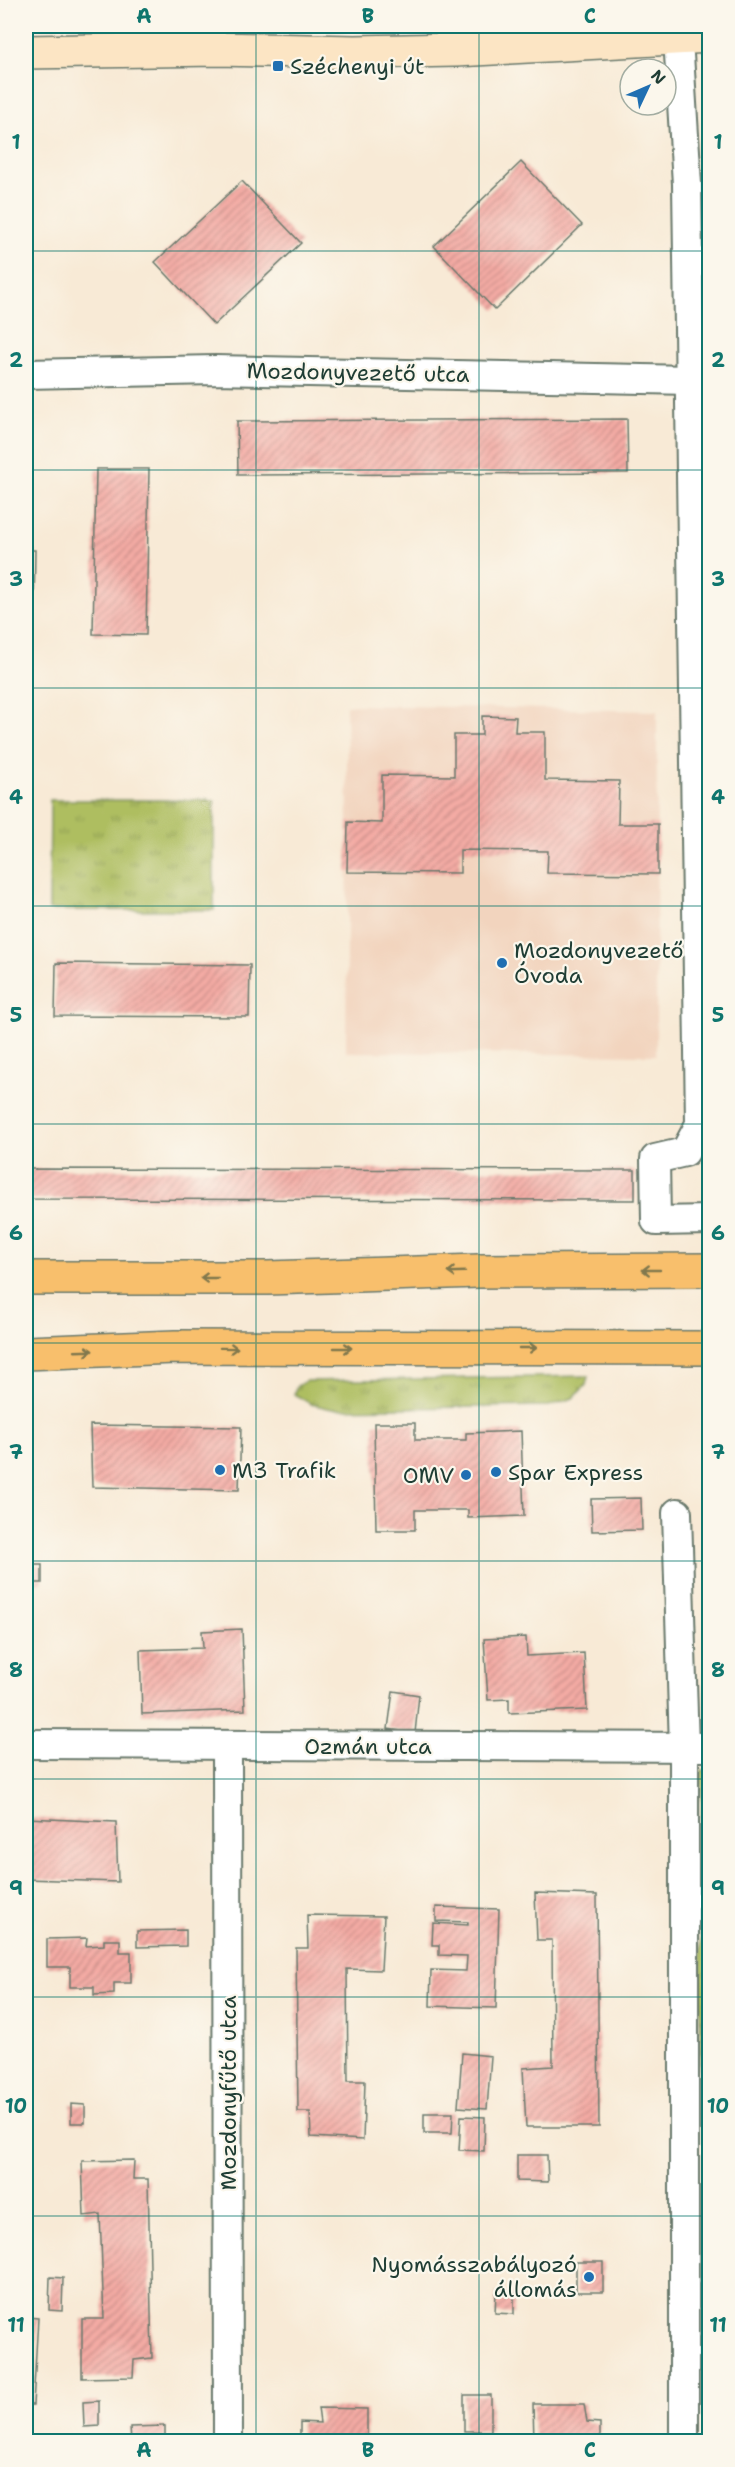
<svg xmlns="http://www.w3.org/2000/svg" width="735" height="2467" font-family="'Shantell Sans',sans-serif">
  <defs>
    <pattern id="grass-tufts" width="24" height="20" patternUnits="userSpaceOnUse" patternTransform="scale(1.5)"><rect width="24" height="20" fill="#aebe61"/><path d="M3 7l-1-3M5 7V3M7 7l1-3M15 17l-1-3M17 17v-4M19 17l1-3" fill="none" stroke="#8d9c51"/></pattern>
    <pattern id="building-hatch" width="6" height="6" patternUnits="userSpaceOnUse" patternTransform="scale(1.5)"><rect width="6" height="6" fill="#f4aba4"/><path d="M-1 1l2-2M0 6l6-6M5 7l2-2" fill="none" stroke="#c58c86"/></pattern>
  </defs>
  <rect width="100%" height="100%" fill="#fbf7ec"/>
  <filter id="ink" filterUnits="userSpaceOnUse"><feTurbulence type="fractalNoise" baseFrequency=".0167" numOctaves="2"/><feDisplacementMap in="SourceGraphic" scale="12" xChannelSelector="R" yChannelSelector="G"/><feConvolveMatrix kernelMatrix="1 2 1 2 8 2 1 2 1" color-interpolation-filters="sRGB"/></filter>
  <filter id="wash" filterUnits="userSpaceOnUse"><feTurbulence type="fractalNoise" baseFrequency=".008" numOctaves="4" result="noise"/><feDisplacementMap in="SourceGraphic" scale="24" xChannelSelector="R" yChannelSelector="G"/><feGaussianBlur stdDeviation="1.35" result="paint"/><feColorMatrix in="noise" values="0 0 0 0 0 0 0 0 0 0 0 0 0 0 0 0 0 1.4 0 .05"/><feComposite in="paint" operator="in"/></filter>
  <g filter="url(#wash)">
    <rect width="100%" height="100%" fill="#f8ead6"/>
    <polygon fill="#f2d4be" points="346,705 657,711 656,1055 346,1052 348,822"/>
    <g fill="url(#grass-tufts)" stroke="#667e4a" stroke-width="1.5">
      <polygon points="50,800 214,800 214,910 49,910"/>
      <polygon points="588,1376 586,1385 573,1398 549,1406 332,1409 311,1404 294,1394 297,1386 306,1381"/>
      <polygon points="701,1770 710,1770 709,2115 700,2115"/>
    </g>
    <g id="blocks">
      <g fill="url(#building-hatch)">
        <polygon points="521,162 582,225 495,310 434,246"/>
        <polygon points="242,181 301,243 214,325 155,262"/>
        <polygon points="627,419 628,473 238,475 237,421"/>
        <polygon points="96,469 149,469 146,635 93,634"/>
        <polygon points="26,550 35,550 34,613 26,613"/>
        <polygon points="482,716 516,717 515,732 545,732 545,780 619,781 618,824 658,824 658,874 547,873 548,851 460,850 460,873 347,872 348,822 382,823 382,775 454,776 454,735 482,735"/>
        <polygon points="56,963 250,965 249,1017 55,1016"/>
        <polygon points="26,1169 635,1170 635,1200 26,1199"/>
        <polygon points="374,1423 415,1423 415,1440 466,1440 466,1433 521,1431 524,1516 468,1518 468,1510 415,1510 415,1530 376,1530"/>
        <polygon points="90,1425 241,1427 239,1490 92,1487"/>
        <polygon points="641,1498 642,1530 592,1531 591,1499"/>
        <rect x="26" y="1565" width="16" height="18"/>
        <polygon points="242,1629 245,1710 142,1714 140,1650 203,1648 202,1631"/>
        <polygon points="526,1637 527,1656 584,1653 587,1710 509,1713 509,1699 488,1700 484,1639"/>
        <polygon points="393,1691 419,1695 415,1733 388,1729"/>
        <polygon points="26,1818 116,1822 118,1882 26,1879"/>
        <polygon points="535,1893 597,1895 599,2127 526,2127 523,2068 553,2066 552,1940 537,1940"/>
        <polygon points="436,1907 499,1909 496,2008 430,2006 431,1970 466,1971 467,1956 439,1955 439,1945 432,1945 433,1923 468,1925 468,1922 436,1921"/>
        <polygon points="307,1915 384,1916 381,1970 347,1969 348,2081 365,2081 363,2140 311,2137 310,2112 298,2112 296,1948 308,1948"/>
        <polygon points="186,1930 186,1946 137,1947 137,1931"/>
        <polygon points="87,1938 86,1946 104,1945 104,1940 120,1940 120,1952 131,1952 131,1983 114,1983 114,1994 94,1995 94,1987 70,1987 70,1967 47,1967 47,1939"/>
        <polygon points="462,2053 491,2056 487,2109 458,2107"/>
        <polygon points="71,2104 85,2105 85,2123 71,2123"/>
        <polygon points="424,2113 453,2113 452,2133 424,2133"/>
        <polygon points="461,2116 485,2117 484,2151 459,2150"/>
        <polygon points="517,2155 547,2155 548,2182 517,2181"/>
        <polygon points="134,2160 133,2179 148,2179 152,2358 134,2360 133,2377 82,2378 82,2319 104,2319 100,2214 84,2216 82,2161"/>
        <rect x="576" y="2262" width="27" height="30"/>
        <polygon points="50,2277 63,2278 62,2311 49,2310"/>
        <polygon points="496,2293 514,2293 514,2314 495,2313"/>
        <polygon points="26,2317 38,2318 33,2405 26,2405"/>
        <rect x="464" y="2395" width="27" height="36"/>
        <polygon points="99,2401 99,2426 84,2427 83,2402"/>
        <polygon points="533,2404 584,2404 587,2422 600,2423 600,2442 534,2442"/>
        <polygon points="318,2408 367,2409 367,2442 300,2442 300,2422 320,2423"/>
        <polygon points="165,2426 165,2442 131,2442 130,2427"/>
      </g>
    </g>
  </g>
  <g filter="url(#ink)">
    <use href="#blocks" fill-opacity="0" stroke="#6b7a6d" stroke-width="1.5"/>
    <g fill="none" stroke-linecap="round" stroke-linejoin="round">
      <g stroke="#6b7a6d" stroke-width="32">
        <g id="street">
          <polyline points="678,38 687,184 700,1124 685,1152 655,1159 656,1221 710,1220"/>
          <polyline points="26,374 215,370 690,380"/>
          <polyline points="677,1513 684,1748 684,2442"/>
          <polyline points="26,1744 710,1747"/>
          <polyline points="227,1745 228,2442"/>
        </g>
      </g>
      <g stroke="#6b7a6d" stroke-width="36">
        <polyline id="secondary" points="26,52 217,49 355,52 456,50 710,36"/>
      </g>
      <g stroke="#6b7a6d" stroke-width="36">
        <g id="primary">
          <polyline points="26,1278 268,1278 478,1271 710,1270"/>
          <polyline points="26,1353 175,1347 710,1348"/>
        </g>
      </g>
      <use href="#street" stroke="#fff" stroke-width="28"/>
      <use href="#secondary" stroke="#fce5c4" stroke-width="33"/>
      <use href="#primary" stroke="#f8bf6c" stroke-width="33"/>
    </g>
    <defs><path id="oneway-shaft" d="M-6 0H5M1.5-3L5.5 0L1.5 3" fill="none" stroke-width="1.6" stroke-linecap="round" stroke-linejoin="round" transform="scale(1.5)"/></defs>
    <g stroke="#81784d">
      <use href="#oneway-shaft" transform="translate(651 1270) rotate(180)"/>
      <use href="#oneway-shaft" transform="translate(456 1272) rotate(178)"/>
      <use href="#oneway-shaft" transform="translate(209 1278) rotate(180)"/>
      <use href="#oneway-shaft" transform="translate(229 1348) rotate(1)"/>
      <use href="#oneway-shaft" transform="translate(343 1348)"/>
      <use href="#oneway-shaft" transform="translate(528 1348)"/>
      <use href="#oneway-shaft" transform="translate(84 1351) rotate(-2)"/>
    </g>
  </g>
  <path fill="none" stroke="#0f766e" stroke-width="1.5" stroke-opacity="0.55" d="M 256,26 L 256,2442M 479,26 L 479,2442M 26,251 L 710,251M 26,470 L 710,470M 26,688 L 710,688M 26,906 L 710,906M 26,1124 L 710,1124M 26,1343 L 710,1343M 26,1561 L 710,1561M 26,1779 L 710,1779M 26,1997 L 710,1997M 26,2216 L 710,2216"/>
  <g fill="#1f6fb2" stroke="#fbf7ec" stroke-width="2">
    <rect x="272" y="60" width="12" height="12" rx="3"/>
    <circle cx="502" cy="963" r="6"/>
    <circle cx="220" cy="1470" r="6"/>
    <circle cx="496" cy="1472" r="6"/>
    <circle cx="466" cy="1475" r="6"/>
    <circle cx="589" cy="2277" r="6"/>
  </g>
  <g text-anchor="middle" stroke-width="4.5" stroke-linejoin="round" paint-order="stroke">
    <g font-size="22" fill="#1f3d34" stroke="#fbf7ec" text-anchor="start">
      <text x="290" y="74">Széchenyi út</text>
      <text x="514" y="958">Mozdonyvezető<tspan x="514" dy="25">Óvoda</tspan></text>
      <text x="232" y="1478">M3 Trafik</text>
      <text x="508" y="1480">Spar Express</text>
      <text x="454" y="1483" text-anchor="end">OMV</text>
      <text x="577" y="2272" text-anchor="end">Nyomásszabályozó<tspan x="577" dy="25">állomás</tspan></text>
    </g>
    <g font-size="22" fill="#1f3d34" stroke="#fbf7ec">
      <text transform="translate(358 372) rotate(1)" y="8">Mozdonyvezető utca</text>
      <text x="368" y="1754">Ozmán utca</text>
      <text transform="translate(228 2093) rotate(-90)" y="8">Mozdonyfűtő utca</text>
    </g>
  </g>
  <rect width="735" height="2467" fill="none" stroke="#fbf7ec" stroke-width="66"/>
  <g transform="translate(648 87) rotate(46)"><circle r="28" fill="#fbf7ec" stroke="#a3ada2" stroke-width="1.5"/>
  <path d="M0-4.5L10 22L0 15L-10 22Z" fill="#1f6fb2"/>
  <text y="-9" font-size="16" font-weight="bold" text-anchor="middle" fill="#1f3d34">N</text>
  </g>
  <rect x="33" y="33" width="669" height="2401" fill="none" stroke="#0f766e" stroke-width="2"/>
  <g font-size="20" text-anchor="middle" font-weight="bold" fill="#0f766e">
    <text x="144" y="23">A</text>
    <text x="368" y="23">B</text>
    <text x="590" y="23">C</text>
    <text x="16" y="149">1</text>
    <text x="718" y="149">1</text>
    <text x="16" y="367">2</text>
    <text x="718" y="367">2</text>
    <text x="16" y="586">3</text>
    <text x="718" y="586">3</text>
    <text x="16" y="804">4</text>
    <text x="718" y="804">4</text>
    <text x="16" y="1022">5</text>
    <text x="718" y="1022">5</text>
    <text x="16" y="1240">6</text>
    <text x="718" y="1240">6</text>
    <text x="16" y="1459">7</text>
    <text x="718" y="1459">7</text>
    <text x="16" y="1677">8</text>
    <text x="718" y="1677">8</text>
    <text x="16" y="1895">9</text>
    <text x="718" y="1895">9</text>
    <text x="16" y="2113">10</text>
    <text x="718" y="2113">10</text>
    <text x="16" y="2332">11</text>
    <text x="718" y="2332">11</text>
    <text x="144" y="2457">A</text>
    <text x="368" y="2457">B</text>
    <text x="590" y="2457">C</text>
  </g>
</svg>
